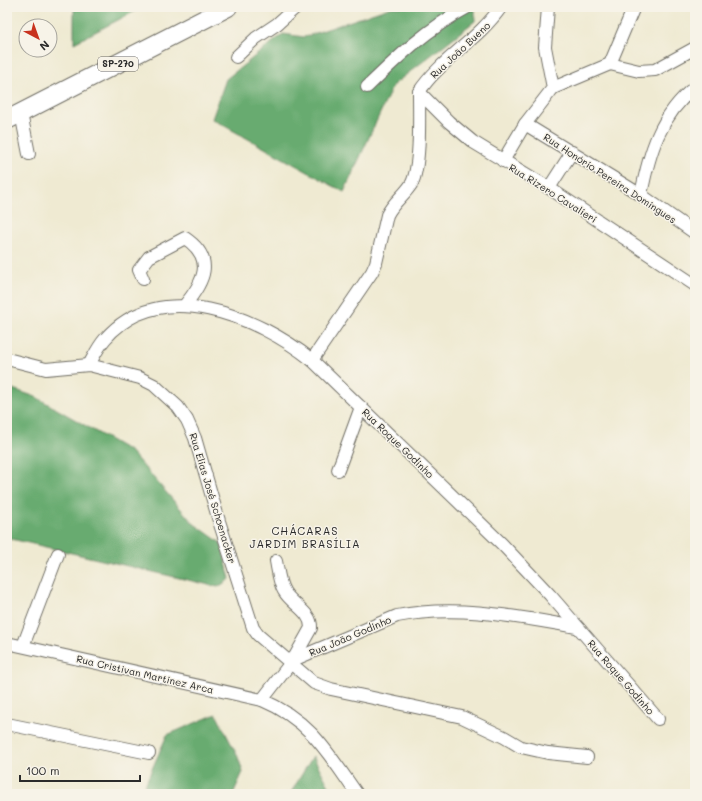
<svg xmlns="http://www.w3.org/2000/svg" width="702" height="801" font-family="Mali,sans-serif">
  <rect width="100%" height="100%" fill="#f7f3e8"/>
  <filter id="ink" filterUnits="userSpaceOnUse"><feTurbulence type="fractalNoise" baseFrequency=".025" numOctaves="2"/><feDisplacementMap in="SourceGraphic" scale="8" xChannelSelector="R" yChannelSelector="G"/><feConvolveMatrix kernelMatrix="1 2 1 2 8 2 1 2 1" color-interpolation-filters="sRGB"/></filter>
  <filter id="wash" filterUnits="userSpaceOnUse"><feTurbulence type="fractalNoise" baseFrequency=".012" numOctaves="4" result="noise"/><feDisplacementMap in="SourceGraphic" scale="16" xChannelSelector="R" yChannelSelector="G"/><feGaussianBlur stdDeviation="0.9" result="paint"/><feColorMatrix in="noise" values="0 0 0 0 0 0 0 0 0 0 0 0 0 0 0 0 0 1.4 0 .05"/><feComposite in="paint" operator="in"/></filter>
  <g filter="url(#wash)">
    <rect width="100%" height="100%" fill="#efead2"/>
    <g fill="#67ab70" stroke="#496b4e">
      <polygon points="74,7 143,7 74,43"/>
      <polygon points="392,7 475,7 475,21 393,85 344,192 212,119 226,79 283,34 304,37"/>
      <polygon points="7,387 36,397 131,452 193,523 221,543 230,579 218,587 7,538"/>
      <polygon points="216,714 238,757 243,772 233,794 141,794 167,735"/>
      <polygon points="313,756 333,794 290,794"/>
    </g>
  </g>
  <g filter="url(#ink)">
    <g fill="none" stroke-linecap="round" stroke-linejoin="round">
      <g stroke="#706e65" stroke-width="14">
        <g id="minor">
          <polyline points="236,57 256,38 277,24 296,7"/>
          <polyline points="610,64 639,71 655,70 695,48"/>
          <path d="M 367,87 C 400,55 427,29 468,7"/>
          <polyline points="553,88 610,64 634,7"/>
          <polyline points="419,92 449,122 473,142 549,188 695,285"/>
          <path d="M 419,92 C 441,59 478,40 501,7"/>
          <polyline points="21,113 29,154"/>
          <polyline points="525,124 641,195 695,233"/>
          <polyline points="503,161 525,124 553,88 545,47 548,7"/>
          <polyline points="549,188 572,152"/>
          <path d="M 641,195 C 649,153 660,115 695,87"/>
          <path d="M 143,279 L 139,270 L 149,257 L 185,238 C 216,259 204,282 184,306"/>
          <polyline points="7,359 46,369 89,365 140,378 154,385 178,407 187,420 195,438 219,521 253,628 258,635 314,683 331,689 462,717 504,737 521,747 548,753 587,757"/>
          <path d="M 312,360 L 372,272 L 376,263 L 387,215 C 393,202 405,195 412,183 C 421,164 419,114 419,92"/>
          <path d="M 89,365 C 94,356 98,347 105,339 C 160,275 258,317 312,360 L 502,544 L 550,595 L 658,719"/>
          <polyline points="338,470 361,407"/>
          <path d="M 276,561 C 278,571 279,583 284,591 C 291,604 312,612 311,628 L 293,660"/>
          <path d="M 7,643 L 262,700 C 310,720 328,753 357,794"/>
          <polyline points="23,646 58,554"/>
          <path d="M 262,700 L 293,660 L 397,616 C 457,604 518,617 577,627"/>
          <polyline points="7,724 149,753"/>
        </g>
      </g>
      <g stroke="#706e65" stroke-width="20">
        <polyline id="highway" points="7,120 228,7"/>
      </g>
      <use href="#minor" stroke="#fff" stroke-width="12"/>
      <use href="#highway" stroke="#fff" stroke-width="18"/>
    </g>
  </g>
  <g text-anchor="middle" stroke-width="3" stroke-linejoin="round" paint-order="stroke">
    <rect fill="#f7f3e8" stroke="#686764" stroke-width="1" x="98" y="57" width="40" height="14" rx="3"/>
    <g font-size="9" font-weight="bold" fill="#2b2b2b">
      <text x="118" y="67">SP-270</text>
    </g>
    <g font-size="10" fill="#2b2b2b" stroke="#f7f3e8">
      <text transform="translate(460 50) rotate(-43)" y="4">Rua João Bueno</text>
      <text transform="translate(610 178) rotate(33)" y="4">Rua Honório Pereira Domingues</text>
      <text transform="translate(553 193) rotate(32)" y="4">Rua Rizero Cavalieri</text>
      <text transform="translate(398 443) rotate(44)" y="4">Rua Roque Godinho</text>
      <text transform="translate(213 498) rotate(73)" y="4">Rua Elias José Schoenacker</text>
      <text transform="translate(350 636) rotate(-23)" y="4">Rua João Godinho</text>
      <text transform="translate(145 674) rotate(13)" y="4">Rua Cristivan Martinez Arca</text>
      <text transform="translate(621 677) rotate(49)" y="4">Rua Roque Godinho</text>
    </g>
    <g font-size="11" letter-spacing="1" fill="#2b2b2b" stroke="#f7f3e8">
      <text x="305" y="535">CHÁCARAS<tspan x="305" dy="13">JARDIM BRASÍLIA</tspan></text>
    </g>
  </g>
  <rect width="702" height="801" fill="none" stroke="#f7f3e8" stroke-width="24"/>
  <g transform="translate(38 38) rotate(139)"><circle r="19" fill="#f7f3e8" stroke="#a5a39c"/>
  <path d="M0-3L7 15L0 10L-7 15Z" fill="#c8321e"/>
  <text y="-6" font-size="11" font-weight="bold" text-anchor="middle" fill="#2b2b2b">N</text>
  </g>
  <path d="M20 775v6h120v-6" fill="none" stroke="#2b2b2b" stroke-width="2"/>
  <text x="26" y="775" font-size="12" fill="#2b2b2b" stroke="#f7f3e8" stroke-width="3" paint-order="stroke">100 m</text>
</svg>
